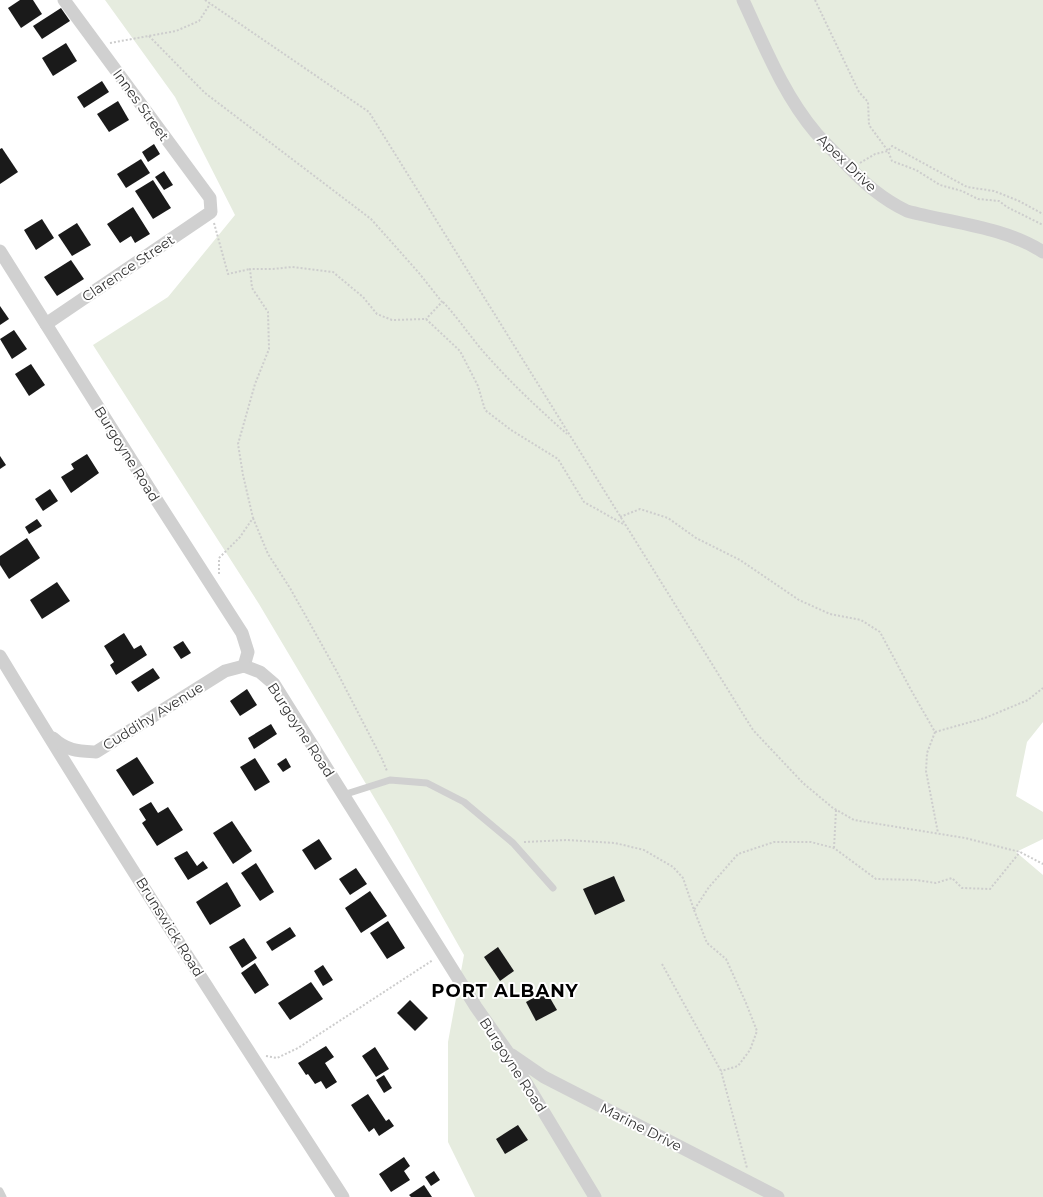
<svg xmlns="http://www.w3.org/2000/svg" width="1043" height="1197" font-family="Montserrat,sans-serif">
  <rect width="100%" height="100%" fill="#fff"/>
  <polygon fill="#e6ecdf" points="105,0 1043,0 1043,722 1027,742 1016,796 1043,812 1043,839 1016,852 1043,875 1043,1197 475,1197 448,1142 448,1042 464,955 391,826 259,604 93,345 168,297 235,215 175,97"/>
  <g fill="#1a1a1a">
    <polygon points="20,0 33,0 42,14 21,28 8,8"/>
    <polygon points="61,8 70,21 42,39 33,26"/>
    <polygon points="66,43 77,61 53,76 42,58"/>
    <polygon points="102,81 109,92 84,108 77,97"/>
    <polygon points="118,101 129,120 109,132 97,114"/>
    <polygon points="154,144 160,154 148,162 142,152"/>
    <polygon points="2,148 18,172 0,184 0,149"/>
    <polygon points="141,159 150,173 126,188 117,174"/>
    <polygon points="164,171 173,185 164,190 155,177"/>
    <polygon points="153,180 171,208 153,219 135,191"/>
    <polygon points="133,207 150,234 135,243 131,236 120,243 107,224"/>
    <polygon points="42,219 54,238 36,250 24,230"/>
    <polygon points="77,223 91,245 72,256 58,235"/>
    <polygon points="71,260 84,279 57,296 44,277"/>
    <polygon points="0,306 9,319 0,325"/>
    <polygon points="14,330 27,349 12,359 0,339"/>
    <polygon points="31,364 45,385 29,396 15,374"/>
    <polygon points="87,454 99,473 71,493 61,477 74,469 71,464"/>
    <polygon points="0,456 6,465 0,469"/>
    <polygon points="50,489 58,501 43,511 35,499"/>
    <polygon points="37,519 42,526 29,534 25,527"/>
    <polygon points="27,538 40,558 9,579 0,565 0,556"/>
    <polygon points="57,582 70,601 42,619 30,600"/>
    <polygon points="124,633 134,649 141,645 147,655 116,675 110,665 114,662 104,646"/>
    <polygon points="183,641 191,653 181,659 173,647"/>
    <polygon points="153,668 160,678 138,692 131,682"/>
    <polygon points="247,689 257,705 240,716 230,701"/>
    <polygon points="271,724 277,734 254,749 248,738"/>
    <polygon points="137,757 154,783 133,796 116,770"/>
    <polygon points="255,758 270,782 255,791 240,767"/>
    <polygon points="286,758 291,767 283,772 277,764"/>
    <polygon points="151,802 158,813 168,807 183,830 157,846 142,823 146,820 139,809"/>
    <polygon points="232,821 252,851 233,864 213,833"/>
    <polygon points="319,839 332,859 315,870 302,850"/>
    <polygon points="187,851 197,866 203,861 208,868 188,880 174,858"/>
    <polygon points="256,863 274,892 260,901 241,873"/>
    <polygon points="356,868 367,884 350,895 339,879"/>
    <polygon points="614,876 625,901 595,915 583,889"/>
    <polygon points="227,882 241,906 210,925 196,902"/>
    <polygon points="370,891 387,916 361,933 345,908"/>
    <polygon points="388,921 405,948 387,959 370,933"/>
    <polygon points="290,927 296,936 272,951 266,942"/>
    <polygon points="244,938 257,958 242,968 229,947"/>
    <polygon points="498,947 514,971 500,981 484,957"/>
    <polygon points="255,963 269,985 255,994 241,973"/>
    <polygon points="323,965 333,980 323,986 314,971"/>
    <polygon points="311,982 323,999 290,1020 278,1003"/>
    <polygon points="546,991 557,1010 536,1021 526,1002"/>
    <polygon points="410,1000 428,1018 415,1031 397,1013"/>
    <polygon points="326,1046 334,1057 325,1063 337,1082 326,1089 321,1081 315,1084 308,1074 306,1075 298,1063"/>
    <polygon points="375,1047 389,1069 376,1077 362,1056"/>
    <polygon points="384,1075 392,1088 384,1093 376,1080"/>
    <polygon points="368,1094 386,1121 389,1119 394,1126 379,1136 374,1128 369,1132 351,1105"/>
    <polygon points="518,1125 528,1140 505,1154 496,1139"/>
    <polygon points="404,1157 410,1166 404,1171 410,1180 391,1192 379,1174"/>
    <polygon points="434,1171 440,1180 431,1186 425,1177"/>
    <polygon points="424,1185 432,1197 411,1197 409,1195"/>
  </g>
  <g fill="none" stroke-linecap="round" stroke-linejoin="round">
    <g stroke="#cdcdcd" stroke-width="2" stroke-dasharray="2 2" stroke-linecap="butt">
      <polyline points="205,0 369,112 753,730 803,783 833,808 854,820 965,838 1020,852 1043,864"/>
      <polyline points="815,0 859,92 868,102 869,125 888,151 892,146 967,187 994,191 1019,201 1043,214"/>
      <polyline points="149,36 205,93 371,219 419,273 442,302 426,319"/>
      <polyline points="110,43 176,31 199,21 210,4"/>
      <polyline points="860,163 875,154 888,151 892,161 916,170 940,185 962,191 978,199 999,201 1007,207 1043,225"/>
      <polyline points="214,223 228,274 250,269"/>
      <path d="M 443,302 C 460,320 473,341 490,359 C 514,386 540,410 567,434"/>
      <polyline points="620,517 640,509 668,518 696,538 740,560 799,600 830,614 861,620 880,632 911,690 935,732 927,753 926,771 938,833"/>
      <polyline points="253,518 268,554 290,588 336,670 382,759 387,771"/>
      <polyline points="219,574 219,558 240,537 253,518 243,475 238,444 255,384 269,349 268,312 252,288 250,269 273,269 292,267 333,272 363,297 377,314 392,320 426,319 460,351 478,386 485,410 511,430 558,459 584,502 625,525"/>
      <polyline points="935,732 985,718 1028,700 1043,688"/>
      <polyline points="524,842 567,840 615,843 644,850 673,867 683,878 694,910 709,887 738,854 774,842 811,842 834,848 876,879 916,880 936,883 952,878 962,888 990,889 1020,852"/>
      <polyline points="834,848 836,810"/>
      <polyline points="694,910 707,943 726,959 746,1003 757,1031 750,1050 738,1066 721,1071"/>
      <polyline points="662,964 721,1071 747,1168"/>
      <polyline points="266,1056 277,1058 298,1048 433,960"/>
    </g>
    <g stroke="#d0d0d0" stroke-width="7">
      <polyline points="343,795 390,780 427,783 464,802 513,843 553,888"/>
      <polyline points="0,1191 3,1197"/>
    </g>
    <g stroke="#d0d0d0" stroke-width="13">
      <path d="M 743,0 C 764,45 783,94 816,133 C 825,143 835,153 845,163 C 864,183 882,199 907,211 C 951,223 1005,227 1043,252"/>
      <polyline points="0,251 154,496 242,633 248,652 244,666"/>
      <polyline points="46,324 211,212 210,198 64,0"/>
      <path d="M 0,656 C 110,838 227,1018 343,1197"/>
      <polyline points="244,666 260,672 274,684 476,1007 507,1051 595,1197"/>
      <path d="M 53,738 C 67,751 78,751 96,752 L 225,671 L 244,666"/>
      <polyline points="512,1055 544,1077 778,1197"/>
    </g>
  </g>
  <g text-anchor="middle" stroke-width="4" stroke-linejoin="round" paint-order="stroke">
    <g font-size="14" fill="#333" stroke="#fff">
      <text transform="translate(141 105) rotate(54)" y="5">Innes Street</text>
      <text transform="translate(847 163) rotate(44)" y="5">Apex Drive</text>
      <text transform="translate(128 268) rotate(-34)" y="5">Clarence Street</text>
      <text transform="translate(127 454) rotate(58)" y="5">Burgoyne Road</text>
      <text transform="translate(153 716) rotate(-32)" y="5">Cuddihy Avenue</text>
      <text transform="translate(301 730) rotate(57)" y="5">Burgoyne Road</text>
      <text transform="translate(170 927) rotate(58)" y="5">Brunswick Road</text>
      <text transform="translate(513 1065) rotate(57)" y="5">Burgoyne Road</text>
      <text transform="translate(641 1127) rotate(27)" y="5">Marine Drive</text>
    </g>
    <g font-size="18" font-weight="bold" letter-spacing="1" fill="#000" stroke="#fff">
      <text x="505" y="997">PORT ALBANY</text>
    </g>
  </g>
</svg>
